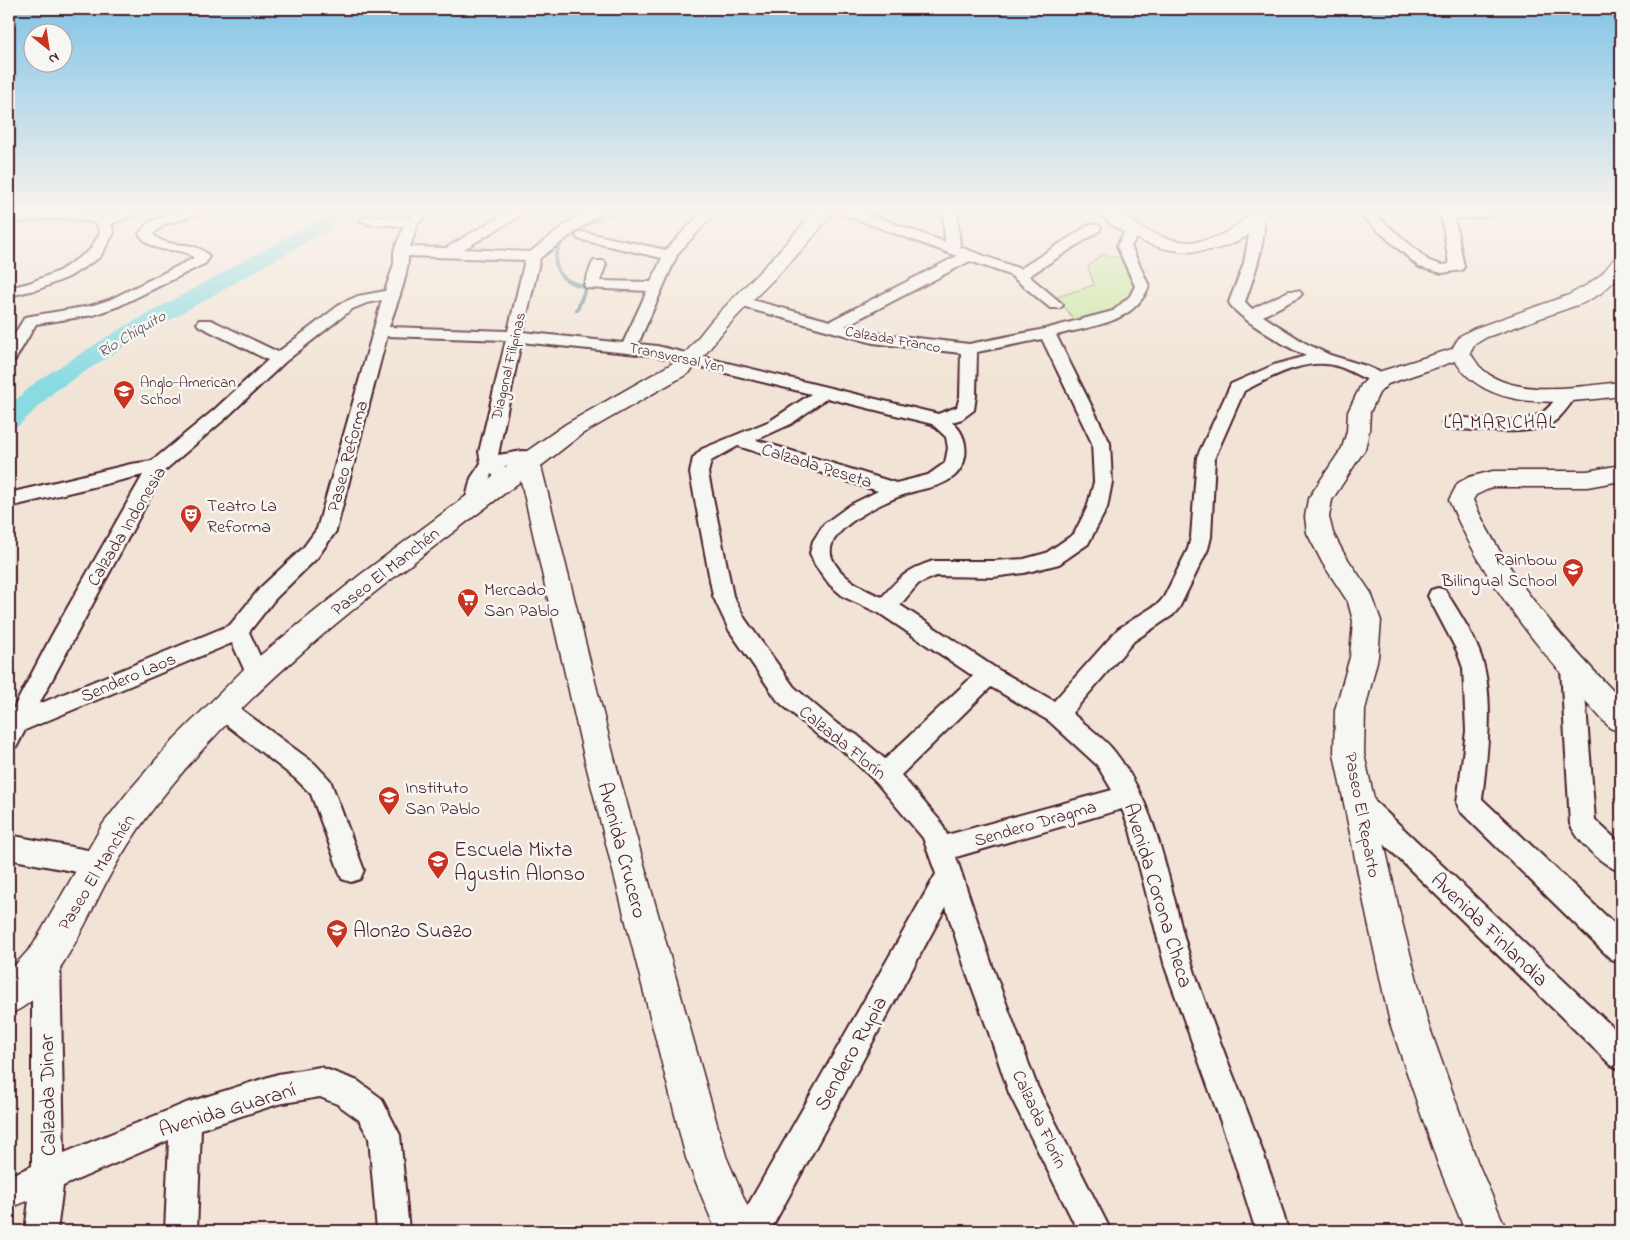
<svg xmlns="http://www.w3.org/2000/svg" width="1630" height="1240" font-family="'Indie Flower',sans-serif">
  <rect width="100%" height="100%" fill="#f1e4d6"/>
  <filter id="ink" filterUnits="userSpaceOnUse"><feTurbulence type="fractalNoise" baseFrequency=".02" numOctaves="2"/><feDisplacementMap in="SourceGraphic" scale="10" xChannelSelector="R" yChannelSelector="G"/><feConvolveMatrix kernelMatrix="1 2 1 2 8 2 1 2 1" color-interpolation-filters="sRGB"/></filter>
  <g filter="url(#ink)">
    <polygon fill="#c8e79f" stroke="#898365" points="1102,254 1120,258 1135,290 1114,310 1074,320 1057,297 1094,285 1088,266"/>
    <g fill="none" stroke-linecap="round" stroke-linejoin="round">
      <g stroke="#709099" stroke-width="4">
        <polyline points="579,228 619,211"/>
        <path d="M 564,239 C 547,261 557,281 583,286 L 585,290 L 577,310"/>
      </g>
      <polygon fill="#89dbe2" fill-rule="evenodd" points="326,211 348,211 328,230 131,342 55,391 18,426 9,428 9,406 37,381 115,332 314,222"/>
      <g stroke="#4a1f2b" stroke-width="4">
        <g id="street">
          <path d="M 44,211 L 81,211 L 103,217 L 119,211 L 138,211 L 136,214 L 111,224 L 114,233 L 100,257 L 69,277 L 39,289 L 9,296 L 9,288 L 29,283 L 59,271 L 89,251 L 100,233 L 97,224 C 68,214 38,220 9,223 L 9,215 Z"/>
          <path d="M 179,211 L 201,211 L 199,214 L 165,224 L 153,234 C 166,251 195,238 209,256 L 206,263 L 119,306 L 93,315 L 36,324 L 15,360 L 9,362 L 9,343 L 25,317 L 90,306 L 109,300 L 194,258 C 178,243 157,259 139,234 L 149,222 Z"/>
          <path d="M 416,211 L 430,211 L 418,223 L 410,247 L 446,248 L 509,211 L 525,211 L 523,214 L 464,249 L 530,252 L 578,215 L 587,211 L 604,211 L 540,258 L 523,332 L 623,343 L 647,291 L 586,288 L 584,285 L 592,264 L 594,261 L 604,261 L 606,264 L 600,281 L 651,282 L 662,258 L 578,239 L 576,236 L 578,233 L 583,232 L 666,250 L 703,211 L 717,211 L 678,253 L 638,344 L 657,346 L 938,414 L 957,407 L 960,396 L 961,353 L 873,343 L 736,305 L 733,302 L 736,299 L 741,297 L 830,321 L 957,256 L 842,214 L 840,211 L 859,211 L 945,242 L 943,211 L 957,211 L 960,247 L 1020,269 L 1089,225 L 1099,225 L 1101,228 L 1099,231 L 1029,276 L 1060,302 L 1063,305 L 1060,308 L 1050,308 L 1010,275 L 970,261 L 845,326 L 874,333 L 969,344 L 1045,329 L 1113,311 L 1130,296 L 1135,286 L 1117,246 L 1127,227 L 1137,227 L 1139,234 L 1131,246 L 1149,286 C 1134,324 1091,326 1056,335 L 1110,443 L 1112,482 L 1107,508 L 1088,544 L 1059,564 L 1024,573 L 993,577 L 936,576 L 918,584 L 900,605 L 997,669 L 1054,701 L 1118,629 L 1159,603 L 1164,597 L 1188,549 L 1191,537 L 1197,457 L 1231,384 L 1274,365 L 1306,356 C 1289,348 1235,317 1229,302 L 1244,263 L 1251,223 L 1249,218 L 1251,215 L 1261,215 C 1271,231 1251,284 1245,302 L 1252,309 L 1289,291 L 1299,291 L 1302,294 L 1299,297 L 1263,316 L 1305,343 L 1330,355 L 1366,366 L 1386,375 L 1388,379 L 1386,383 L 1380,384 C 1366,381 1354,372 1340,367 C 1308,356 1273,376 1244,391 L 1215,457 L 1211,537 L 1208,549 L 1179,608 L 1173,615 L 1134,641 L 1072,713 C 1085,725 1103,737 1114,751 C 1163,813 1169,895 1193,967 C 1222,1056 1264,1141 1288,1231 L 1256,1231 L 1227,1139 L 1165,967 L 1130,830 L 1122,809 L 956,857 L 993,968 L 1037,1086 L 1111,1231 L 1078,1231 L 1009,1093 L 989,1033 L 965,968 L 946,907 L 770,1231 L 736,1231 L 740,1219 L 936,874 L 923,838 L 876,782 L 841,749 L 820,737 L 778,701 L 729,630 L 713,596 L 690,473 L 693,458 L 702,449 L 770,421 L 811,394 L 657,356 L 521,342 L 498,455 L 523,451 L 542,453 L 545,457 L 542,461 L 504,466 L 516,473 L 518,477 L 516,481 C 505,484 500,480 491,474 L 481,507 L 474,509 L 467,507 L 465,502 L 471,478 L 481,463 L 479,452 L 506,340 L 387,336 L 336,531 L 317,558 L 275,599 L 249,632 L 268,674 L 265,680 L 257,683 L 249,680 L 232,643 L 25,730 L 17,746 L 9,749 L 9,717 L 52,635 L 143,475 L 9,507 L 9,493 L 131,464 L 152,461 L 214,410 L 268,360 L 199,326 L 197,323 L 199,320 L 211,320 L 278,352 L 342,303 L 358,296 L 385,291 L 394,264 L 394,251 L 404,226 L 367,224 L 360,220 L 367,216 L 409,218 ZM 408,256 L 525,260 L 508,331 L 389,327 C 396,305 408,278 408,256 ZM 382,300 L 317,529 L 303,548 L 261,587 L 230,625 L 39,704 L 164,471 L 226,418 L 285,362 L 352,309 L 367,303 ZM 1042,339 L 1092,443 L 1094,482 L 1087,508 L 1074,534 L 1046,553 L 1024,559 L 993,561 L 933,561 C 906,570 900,577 882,597 C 864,590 840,577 832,558 C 821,530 885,501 906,494 C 921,488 939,488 952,478 C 971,463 969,436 952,422 L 962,419 L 974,410 L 976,396 L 977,352 ZM 827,398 L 932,424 L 946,437 L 948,448 L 945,463 L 928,475 L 896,483 L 756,440 L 791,424 ZM 738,446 L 878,491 L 850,505 L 824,524 L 813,541 L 810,553 L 815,565 L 830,585 L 844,597 L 879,613 L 973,676 L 885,759 L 857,735 L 836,723 L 794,687 L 745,619 L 733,596 L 708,473 L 711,461 ZM 991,687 L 1049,721 L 1097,765 L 1112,790 L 947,835 L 941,822 L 901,775 Z"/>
          <polygon points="1356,211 1371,211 1429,261 1442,265 1449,264 1441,213 1443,211 1453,211 1464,267 1462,270 1442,273 1419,267"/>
          <path d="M 1569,389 L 1575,390 L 1577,394 C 1571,403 1564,414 1555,421 C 1530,438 1480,429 1451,429 L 1445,427 L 1442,423 L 1445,419 L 1451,417 C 1475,418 1519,426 1540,414 C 1552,408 1557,392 1569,389 Z"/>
          <path d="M 1438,588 L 1445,590 C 1457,610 1471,630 1479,651 C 1496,693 1487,755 1482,799 L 1621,930 L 1621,963 L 1611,959 L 1460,811 L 1457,803 L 1466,731 L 1463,668 L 1457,651 L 1428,596 L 1431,590 Z"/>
          <path d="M 1572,659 L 1580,662 L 1583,668 L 1595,820 L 1621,844 L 1621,872 C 1601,864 1579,843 1570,824 L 1561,668 L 1564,662 Z"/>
          <polygon points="223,699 231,702 314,763 330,780 364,870 360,879 351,882 342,879 311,794 296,779 215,716 212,709 215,702"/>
          <polygon points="1359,792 1368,795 1621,1035 1621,1070 1611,1065 1350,811 1347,803 1350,795"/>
          <polygon points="9,835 98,852 107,855 111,864 107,873 98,876 9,859"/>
          <polygon points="46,944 56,948 60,958 64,1153 186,1103 278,1074 320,1067 358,1081 381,1098 400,1135 409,1231 377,1231 369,1138 359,1120 337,1104 320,1097 278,1104 201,1129 197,1231 165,1231 169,1140 63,1186 57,1231 25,1231 29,1200 9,1208 9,1176 32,1166 32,958 36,948"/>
        </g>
      </g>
      <g stroke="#4a1f2b" stroke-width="3">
        <g id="secondary">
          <path d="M 815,211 L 833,211 C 803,255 761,289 726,328 C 713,343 703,359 689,373 L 582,434 L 541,466 L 615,761 L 726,1156 L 758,1231 L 716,1231 L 686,1158 L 585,761 L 521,481 C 389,581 250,679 150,813 C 135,833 121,855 109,877 C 86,919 56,998 9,1014 L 9,972 L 33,945 L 103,824 L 128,792 L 174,739 L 247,666 L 360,575 L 520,456 L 566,424 L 673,363 L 684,355 L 712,320 L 770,261 Z"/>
          <path d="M 1098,211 C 1103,211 1113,209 1117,211 C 1125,214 1132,222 1139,226 C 1183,251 1219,246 1253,211 L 1272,211 C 1240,257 1182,261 1135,238 C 1122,232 1107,223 1098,211 Z"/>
          <path d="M 1427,211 L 1497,211 L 1494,215 C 1473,220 1451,220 1430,215 Z"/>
          <path d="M 1621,257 L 1621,275 L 1600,294 L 1583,303 L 1487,337 L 1475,344 L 1470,353 C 1473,357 1476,362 1479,366 C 1510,400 1581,386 1621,382 L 1621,396 C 1567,402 1490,415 1455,361 L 1388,384 L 1379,393 L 1370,412 L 1369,431 L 1365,449 L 1332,500 L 1329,517 L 1333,533 L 1343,552 L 1371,593 L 1381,621 L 1378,657 L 1365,710 L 1364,754 L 1401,918 L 1428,1023 L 1477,1161 L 1507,1231 L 1465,1231 L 1438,1164 L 1390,1023 L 1367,918 L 1334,754 L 1335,710 L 1350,657 L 1353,621 L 1348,602 L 1323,564 L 1307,533 L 1305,517 L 1308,499 L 1342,448 L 1347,431 L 1348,412 L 1361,385 L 1372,374 L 1452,349 L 1460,336 L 1473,329 L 1569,295 L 1587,285 L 1602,274 L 1614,259 Z"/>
          <path d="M 1621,465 L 1621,481 L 1587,487 L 1493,487 L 1476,495 L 1473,500 C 1509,580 1561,637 1621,699 L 1621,732 L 1610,728 C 1545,657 1487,590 1449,500 L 1458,483 L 1469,477 L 1493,471 L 1587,471 Z"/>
        </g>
      </g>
      <use href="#street" fill="#f6f6f2" fill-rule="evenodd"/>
      <use href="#secondary" fill="#f6f6f2" fill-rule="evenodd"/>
    </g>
  </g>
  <linearGradient id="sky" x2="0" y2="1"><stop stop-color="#82c4e6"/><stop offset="0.55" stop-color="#f9f3ed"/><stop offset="1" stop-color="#f9f3ed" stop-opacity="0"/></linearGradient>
  <rect width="1630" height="384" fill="url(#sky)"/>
  <defs>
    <g id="school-pin" transform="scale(1.125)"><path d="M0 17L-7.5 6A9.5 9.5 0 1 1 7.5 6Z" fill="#c8321e" stroke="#f6f6f2"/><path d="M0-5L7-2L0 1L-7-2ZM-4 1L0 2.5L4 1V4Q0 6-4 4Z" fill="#fff"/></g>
    <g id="theatre-pin" transform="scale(1.125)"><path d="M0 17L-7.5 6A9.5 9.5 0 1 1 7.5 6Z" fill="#c8321e" stroke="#f6f6f2"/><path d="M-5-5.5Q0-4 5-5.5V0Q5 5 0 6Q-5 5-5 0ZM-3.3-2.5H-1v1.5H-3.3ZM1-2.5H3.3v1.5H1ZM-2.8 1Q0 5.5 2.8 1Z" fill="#fff"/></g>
    <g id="supermarket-pin" transform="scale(1.125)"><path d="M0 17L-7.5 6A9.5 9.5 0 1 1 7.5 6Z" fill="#c8321e" stroke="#f6f6f2"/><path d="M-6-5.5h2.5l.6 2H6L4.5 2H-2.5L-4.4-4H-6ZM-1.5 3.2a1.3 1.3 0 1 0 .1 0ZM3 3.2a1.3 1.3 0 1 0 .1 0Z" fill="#fff"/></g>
    <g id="university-pin" transform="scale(1.125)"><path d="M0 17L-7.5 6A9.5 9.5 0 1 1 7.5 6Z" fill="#c8321e" stroke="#f6f6f2"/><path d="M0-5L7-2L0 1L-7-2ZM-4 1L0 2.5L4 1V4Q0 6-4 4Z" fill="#fff"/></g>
  </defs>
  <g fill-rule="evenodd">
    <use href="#school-pin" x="124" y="391"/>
    <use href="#theatre-pin" x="191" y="515"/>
    <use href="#school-pin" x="1573" y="569"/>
    <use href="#supermarket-pin" x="468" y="599"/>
    <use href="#school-pin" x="389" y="797"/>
    <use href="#university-pin" x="438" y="861"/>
    <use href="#school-pin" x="337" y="930"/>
  </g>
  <g text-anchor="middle" stroke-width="5" stroke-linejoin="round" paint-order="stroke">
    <g font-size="15" fill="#4a1f2b" stroke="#f6f6f2">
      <text transform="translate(893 339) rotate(10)" y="5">Calzada Franco</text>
      <text transform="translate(677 357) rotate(12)" y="5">Transversal Yen</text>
      <text transform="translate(508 366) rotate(-77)" y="5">Diagonal Filipinas</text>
    </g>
    <g font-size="15" fill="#4a1f2b" stroke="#f6f6f2" text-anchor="start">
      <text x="140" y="387">Anglo-American<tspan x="140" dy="17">School</tspan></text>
    </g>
    <g font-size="16" font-style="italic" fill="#5a4e59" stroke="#f6f6f2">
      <text transform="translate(131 333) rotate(-31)" y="6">Río Chiquito</text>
    </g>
    <g font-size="18" fill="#4a1f2b" stroke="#f6f6f2">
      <text transform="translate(347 456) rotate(-75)" y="6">Paseo Reforma</text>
      <text transform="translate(817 465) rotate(17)" y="6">Calzada Peseta</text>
      <text transform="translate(126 526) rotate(-59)" y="6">Calzada Indonesia</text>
      <text transform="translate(385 571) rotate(-38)" y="6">Paseo El Manchén</text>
      <text transform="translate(128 677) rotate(-23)" y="6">Sendero Laos</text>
      <text transform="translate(843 742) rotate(39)" y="6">Calzada Florín</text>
      <text transform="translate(1363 815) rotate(79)" y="6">Paseo El Reparto</text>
      <text transform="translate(1035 823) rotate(-16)" y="6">Sendero Dragma</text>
      <text transform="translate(96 872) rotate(-59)" y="6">Paseo El Manchén</text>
      <text transform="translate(1040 1119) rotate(65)" y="6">Calzada Florín</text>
    </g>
    <g font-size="18" fill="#4a1f2b" stroke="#f6f6f2" text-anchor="start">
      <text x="207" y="511">Teatro La<tspan x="207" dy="21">Reforma</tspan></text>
      <text x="1557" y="565" text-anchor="end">Rainbow<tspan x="1557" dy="21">Bilingual School</tspan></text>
      <text x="484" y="595">Mercado<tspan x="484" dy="21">San Pablo</tspan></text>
      <text x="405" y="793">Instituto<tspan x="405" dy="21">San Pablo</tspan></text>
    </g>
    <g font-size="19" letter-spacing="1" fill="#4a1f2b" stroke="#f6f6f2">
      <text x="1500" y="428">LA MARICHAL</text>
    </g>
    <g font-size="21" fill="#4a1f2b" stroke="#f6f6f2" text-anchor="start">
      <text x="454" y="856">Escuela Mixta<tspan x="454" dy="24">Agustin Alonso</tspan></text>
      <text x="353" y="937">Alonzo Suazo</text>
    </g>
    <g font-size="21" fill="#4a1f2b" stroke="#f6f6f2">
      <text transform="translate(623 850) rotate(75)" y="7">Avenida Crucero</text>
      <text transform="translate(1159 895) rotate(73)" y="7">Avenida Corona Checa</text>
      <text transform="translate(1490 929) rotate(44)" y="7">Avenida Finlandia</text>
      <text transform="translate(850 1053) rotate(-61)" y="7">Sendero Rupia</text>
      <text transform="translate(47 1095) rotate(-91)" y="7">Calzada Dinar</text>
      <text transform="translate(227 1109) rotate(-17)" y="7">Avenida Guaraní</text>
    </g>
  </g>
  <rect width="1630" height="1240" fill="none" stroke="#f6f6f2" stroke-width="30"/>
  <rect x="15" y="15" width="1600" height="1210" fill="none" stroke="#4a1f2b" stroke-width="2" filter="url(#ink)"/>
  <g transform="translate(48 48) rotate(150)"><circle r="24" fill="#f6f6f2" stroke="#b1a0a2"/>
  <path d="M0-4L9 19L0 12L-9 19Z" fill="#c8321e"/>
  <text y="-8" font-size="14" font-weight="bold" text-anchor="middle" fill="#4a1f2b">N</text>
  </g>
</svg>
